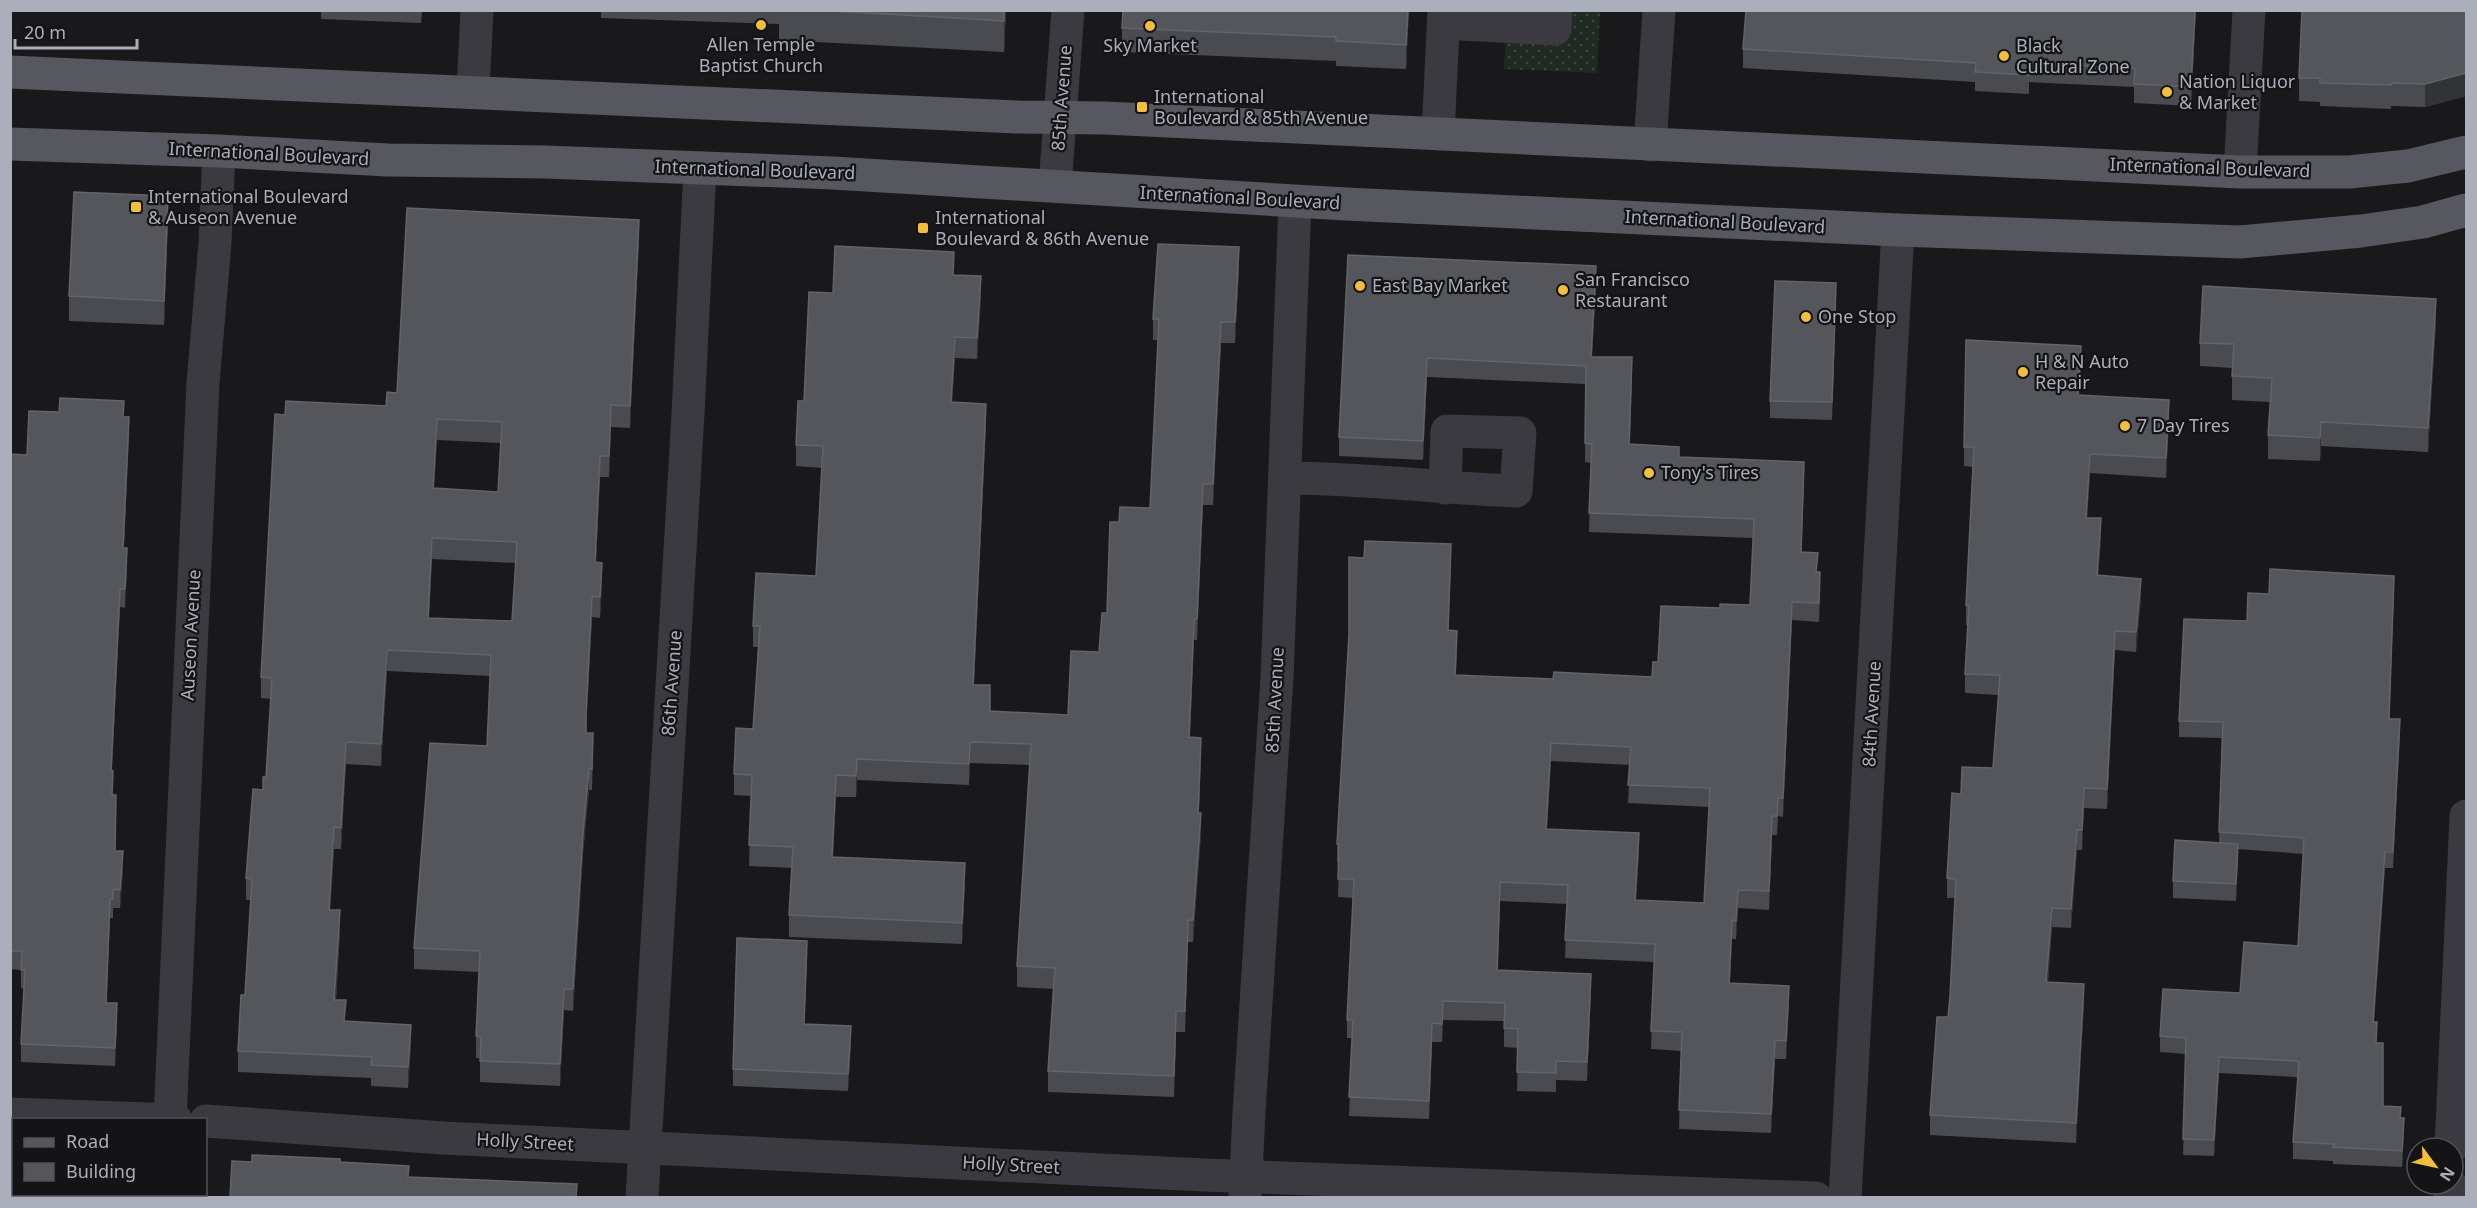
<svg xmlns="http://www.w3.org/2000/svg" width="2477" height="1208" font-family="'Noto Sans',sans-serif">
  <defs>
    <pattern id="grass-dots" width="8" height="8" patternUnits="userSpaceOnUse" patternTransform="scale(1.5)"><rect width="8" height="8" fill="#202922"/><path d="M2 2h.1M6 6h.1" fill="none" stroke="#3e4640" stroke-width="1.8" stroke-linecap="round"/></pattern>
  </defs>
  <rect width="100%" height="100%" fill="#19191b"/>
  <polygon fill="url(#grass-dots)" points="1507,11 1600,11 1597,73 1504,69"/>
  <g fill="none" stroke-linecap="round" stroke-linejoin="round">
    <g stroke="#3a3a40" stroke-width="33">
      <polyline points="1444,23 1555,29 1556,10"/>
      <polyline points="473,91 477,10"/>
      <polyline points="1438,134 1444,10"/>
      <polyline points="1650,145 1659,10"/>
      <polyline points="2240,172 2249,10"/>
      <polyline points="1055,186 1068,10"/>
      <path d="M 1286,478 C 1362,478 1439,488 1516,491 L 1520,433 L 1447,431 L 1445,488"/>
      <polyline points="10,1114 176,1120"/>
      <polyline points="170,1120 203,383 215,243 219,151"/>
      <polyline points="206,1121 444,1138 1204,1175 1816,1198"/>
      <polyline points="2451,1148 2466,816"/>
      <polyline points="1245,1197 1249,1112 1277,678 1295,202"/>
      <polyline points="167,1198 167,1194"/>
      <polyline points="642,1198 688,414 700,168"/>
      <polyline points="1845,1198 1898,230"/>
      <polyline points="2450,1198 2450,1184"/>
    </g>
    <g stroke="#56575f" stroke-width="33">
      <polyline points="10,72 1017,117 1105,118 2240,172 2349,172 2408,166 2466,152"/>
      <polyline points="10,144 219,151 388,160 545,162 833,173 1346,204 1898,230 2240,242 2361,231 2423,222 2466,210"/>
    </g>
  </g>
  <g fill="#4a4b50" fill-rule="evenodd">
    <polygon points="321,10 422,10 421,23 321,19"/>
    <polygon points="601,10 1006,10 1004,52 779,40 779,24 601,18"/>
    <polygon points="1409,10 1406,69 1336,66 1336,61 1122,52 1122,28"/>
    <polygon points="2196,10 2191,106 2134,103 2134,87 2029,82 2029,94 1975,91 1975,82 1743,68 1743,49"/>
    <polygon points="2466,10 2466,96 2425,107 2391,106 2391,109 2320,106 2320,102 2299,101 2299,78"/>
    <polygon points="168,221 164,325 69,321 69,296"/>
    <path d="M 639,241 L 630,428 L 611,427 L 609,477 L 600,477 L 596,562 L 602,584 L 600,618 L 592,617 L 586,730 L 593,754 L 592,790 L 589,790 L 583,854 L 573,1011 L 564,1010 L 560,1086 L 480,1082 L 480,1058 L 476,1058 L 476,1036 L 479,972 L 414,969 L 414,948 L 487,746 L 490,676 L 387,671 L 381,766 L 346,764 L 341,849 L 334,849 L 330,910 L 340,932 L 336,1000 L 346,1022 L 411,1046 L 408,1088 L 371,1086 L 371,1078 L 238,1072 L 238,1051 L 245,995 L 251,900 L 246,900 L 246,878 L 266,777 L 271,699 L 261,698 L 261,677 L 285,415 L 386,406 L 397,393 ZM 437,440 L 501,443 L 498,492 L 434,488 ZM 432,559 L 516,563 L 512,621 L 429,618 Z"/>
    <path d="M 1348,255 L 1596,285 L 1592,357 L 1632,376 L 1630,444 L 1679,457 L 1804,481 L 1801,552 L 1818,572 L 1820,591 L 1819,622 L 1792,620 L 1783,817 L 1778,816 L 1777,835 L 1772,835 L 1769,910 L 1738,908 L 1736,939 L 1732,939 L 1730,983 L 1789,1005 L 1786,1059 L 1775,1059 L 1771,1133 L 1679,1129 L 1681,1051 L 1651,1049 L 1654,962 L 1565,958 L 1567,904 L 1500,901 L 1498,970 L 1591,993 L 1587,1081 L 1556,1080 L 1556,1092 L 1517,1091 L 1518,1048 L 1504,1047 L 1504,1021 L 1443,1020 L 1442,1042 L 1432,1042 L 1429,1119 L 1349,1116 L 1352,1038 L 1347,1038 L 1347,1020 L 1353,898 L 1338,897 L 1339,862 L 1337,862 L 1337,844 L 1451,563 L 1448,630 L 1457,649 L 1456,675 L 1553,679 L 1652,677 L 1658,662 L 1720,608 L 1750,605 L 1753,538 L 1589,532 L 1591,463 L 1585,462 L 1585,384 L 1427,377 L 1423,460 L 1339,456 L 1339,437 ZM 1551,761 L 1630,765 L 1628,803 L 1709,807 L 1704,903 L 1636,900 L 1639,852 L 1547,829 Z"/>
    <polygon points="1239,269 1235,343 1221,343 1213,505 1203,505 1197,640 1194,640 1190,737 1201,759 1199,813 1201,834 1193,942 1188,942 1185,1032 1176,1032 1174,1097 1048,1092 1048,1071 1053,989 1017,987 1017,966 1030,765 970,763 969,785 857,780 856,797 836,797 833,857 965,884 962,944 789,937 789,915 792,868 749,866 751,796 734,795 734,774 753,729 758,647 753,647 753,626 816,576 822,468 796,466 796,445 804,401 833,293 954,275 981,297 977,359 955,358 952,402 986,425 974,685 990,711 1068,715 1099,652 1107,613 1119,522 1150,508 1158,340 1153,340 1153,319"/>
    <polygon points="1836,301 1832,420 1770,418 1770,401"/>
    <polygon points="2436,322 2428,452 2321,446 2320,461 2268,459 2268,435 2270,402 2232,400 2232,368 2200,366 2200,343"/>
    <polygon points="2081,366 2079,395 2169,420 2166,478 2090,473 2087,518 2101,538 2098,575 2141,598 2136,652 2115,650 2107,809 2084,808 2082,850 2077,850 2071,928 2052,927 2048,982 2084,1003 2076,1143 1930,1135 1930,1115 1948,1017 1950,996 1955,898 1947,898 1947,878 1961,794 1993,768 1998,695 1965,693 1965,674 1968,625 1966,625 1966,605 1973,467 1964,466 1964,447"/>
    <polygon points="124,417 129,435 124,548 127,567 125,608 120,607 112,770 115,851 123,870 120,908 113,908 113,918 110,918 106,1003 117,1022 115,1066 21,1062 21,1044 24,989 21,988 21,970 10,969 10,454 27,455"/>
    <polygon points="2394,592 2389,719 2400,735 2393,868 2385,868 2374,1022 2383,1106 2401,1118 2404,1134 2402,1167 2333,1164 2333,1161 2293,1159 2293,1142 2298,1079 2296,1077 2219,1073 2214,1156 2183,1155 2186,1054 2160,1052 2160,1036 2240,993 2298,946 2304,854 2238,849 2236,901 2173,898 2173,881 2219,843 2222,738 2179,737 2179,721 2247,621 2269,594"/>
    <polygon points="807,958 804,1024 851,1043 848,1091 733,1086 733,1069"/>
  </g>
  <g fill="#323336">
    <polygon points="1004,10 1006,10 1004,52"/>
    <polygon points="1408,10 1409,10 1406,69 1406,45"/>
    <polygon points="2195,10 2196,10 2191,106 2191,87"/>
    <polygon points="2466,73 2466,96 2425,107 2425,84"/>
    <polygon points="168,196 168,221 164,325 164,301"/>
    <polygon points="639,220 639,241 630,428 630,406"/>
    <polygon points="1239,247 1239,269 1235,343 1235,322"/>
    <polygon points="1596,266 1596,285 1591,375 1591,357"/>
    <polygon points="981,276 981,297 977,359 977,338"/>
    <polygon points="1836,283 1836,301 1832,420 1832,402"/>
    <polygon points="2436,299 2436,322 2428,452 2428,428"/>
    <polygon points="1221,322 1221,343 1213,505 1213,484"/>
    <polygon points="955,337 955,358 951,423 951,402"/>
    <polygon points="2081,346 2081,366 2078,415 2078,395"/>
    <polygon points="1427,358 1427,377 1423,460 1423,441"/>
    <polygon points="2169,400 2169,420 2166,478 2166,458"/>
    <polygon points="986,404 986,425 973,706 973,685"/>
    <polygon points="611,405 611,427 609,477 609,456"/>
    <polygon points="129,417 129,435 123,566 123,548"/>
    <polygon points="437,419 437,440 433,510 433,488"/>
    <polygon points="2321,422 2321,446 2320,461 2320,438"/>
    <polygon points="2090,454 2090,473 2086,537 2086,518"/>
    <polygon points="600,456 600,477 595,584 595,562"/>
    <polygon points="1804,462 1804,481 1801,571 1801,552"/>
    <polygon points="1203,484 1203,505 1197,640 1197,619"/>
    <polygon points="2101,518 2101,538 2097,595 2097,575"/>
    <polygon points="432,538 432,559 428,639 428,618"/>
    <polygon points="1451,544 1451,563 1448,649 1448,630"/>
    <polygon points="127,548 127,567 125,608 125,589"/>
    <polygon points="602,563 602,584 600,618 600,597"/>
    <polygon points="1820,572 1820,591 1819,622 1819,603"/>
    <polygon points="2394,576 2394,592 2389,735 2389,719"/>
    <polygon points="2141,579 2141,598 2136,652 2136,632"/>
    <polygon points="120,589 120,607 111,789 111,770"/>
    <polygon points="592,596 592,617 586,734 586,713"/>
    <polygon points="1792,602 1792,620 1783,817 1783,798"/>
    <polygon points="1194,619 1194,640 1189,759 1189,737"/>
    <polygon points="1457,631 1457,649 1455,693 1455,675"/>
    <polygon points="2115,631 2115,650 2107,809 2107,789"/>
    <polygon points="387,650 387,671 381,766 381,744"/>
    <polygon points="2400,719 2396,808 2393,868 2393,852"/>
    <polygon points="593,733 593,754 592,790 592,769"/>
    <polygon points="1201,738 1201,759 1198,834 1198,813"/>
    <polygon points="346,742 346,764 341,849 341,828"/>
    <polygon points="970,742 970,763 969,785 969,764"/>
    <polygon points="1551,743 1551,761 1546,848 1546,829"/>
    <polygon points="857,759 857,780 856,797 856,776"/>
    <polygon points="589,768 589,790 583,854 573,1011 573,989 583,833"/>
    <polygon points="836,775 836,797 832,878 832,857"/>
    <polygon points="2084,788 2084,808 2082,850 2082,830"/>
    <polygon points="1201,813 1201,834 1193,942 1193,920"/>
    <polygon points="1772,816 1772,835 1769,910 1769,891"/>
    <polygon points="334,827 334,849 329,931 329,910"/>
    <polygon points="2077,830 2077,850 2071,928 2071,909"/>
    <polygon points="1639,833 1639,852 1635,919 1635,900"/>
    <polygon points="2238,844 2238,861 2236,901 2236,884"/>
    <polygon points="123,851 123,870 120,908 120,890"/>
    <polygon points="2385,852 2385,868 2373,1038 2373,1022"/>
    <polygon points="965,863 965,884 962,944 962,923"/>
    <polygon points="1738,890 1738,908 1736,939 1736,921"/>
    <polygon points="110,899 110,918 106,1021 106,1003"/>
    <polygon points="2052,908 2052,927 2046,1001 2046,982"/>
    <polygon points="340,910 340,932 334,1021 334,1000"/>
    <polygon points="1188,920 1188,942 1185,1032 1185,1011"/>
    <polygon points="1732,920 1732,939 1729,1002 1729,983"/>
    <polygon points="807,941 807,958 804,1041 804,1024"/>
    <polygon points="1591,974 1591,993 1587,1081 1587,1062"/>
    <polygon points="2084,984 2084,1003 2076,1143 2076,1123"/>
    <polygon points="1789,986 1789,1005 1786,1059 1786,1041"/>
    <polygon points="564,989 564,1010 560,1086 560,1064"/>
    <polygon points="1443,1001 1443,1020 1442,1042 1442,1024"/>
    <polygon points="117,1003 117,1022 115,1066 115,1048"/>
    <polygon points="1176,1011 1176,1032 1174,1097 1174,1076"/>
    <polygon points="1432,1023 1432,1042 1429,1119 1429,1101"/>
    <polygon points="411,1025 411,1046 408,1088 408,1067"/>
    <polygon points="851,1026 851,1043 848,1091 848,1074"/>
    <polygon points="1775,1040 1775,1059 1771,1133 1771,1114"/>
    <polygon points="2219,1057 2219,1073 2214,1156 2214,1140"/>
    <polygon points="2404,1118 2404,1134 2402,1167 2402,1151"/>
  </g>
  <g fill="#55565c" stroke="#62646a" stroke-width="1.5" fill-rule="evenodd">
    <polygon points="817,10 1004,10 1004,21"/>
    <polygon points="1123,10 1408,10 1406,45 1336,41 1336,37 1122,28"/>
    <polygon points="1746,10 2195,10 2191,87 2134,84 2135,68 2029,63 2029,75 1975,72 1976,63 1743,49"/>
    <polygon points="2302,10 2466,10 2466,73 2425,84 2391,83 2391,85 2320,83 2320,78 2299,78"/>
    <polygon points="74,192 168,196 164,301 69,296"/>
    <path d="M 407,208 L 639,220 L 630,406 L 611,405 L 609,456 L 600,456 L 595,562 L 602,563 L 600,597 L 592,596 L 586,713 L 586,733 L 593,733 L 592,769 L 589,768 L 583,833 L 573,989 L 564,989 L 560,1064 L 480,1061 L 481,1037 L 476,1036 L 480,951 L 414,948 L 430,743 L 487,746 L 491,655 L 387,650 L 381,744 L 346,742 L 341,828 L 334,827 L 329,910 L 340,910 L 334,1000 L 346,1000 L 344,1021 L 411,1025 L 408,1067 L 371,1065 L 372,1057 L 238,1051 L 241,995 L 245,995 L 252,879 L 246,878 L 253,789 L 263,790 L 263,777 L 266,777 L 272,678 L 261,677 L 275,414 L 285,415 L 286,401 L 386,406 L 387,392 L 397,393 ZM 437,419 L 502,422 L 498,492 L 433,488 ZM 432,538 L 517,542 L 512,621 L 428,618 Z"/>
    <polygon points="1158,244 1239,247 1235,322 1221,322 1213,484 1203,484 1197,619 1194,619 1189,737 1201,738 1198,813 1201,813 1193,920 1188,920 1185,1011 1176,1011 1174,1076 1048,1071 1055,968 1017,966 1031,744 970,742 969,764 857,759 856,776 836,775 832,857 965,863 962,923 789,915 793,847 749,845 752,775 734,774 736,728 753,729 760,626 753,626 756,573 816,576 823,446 796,445 798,401 804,401 809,292 833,293 835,246 954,252 953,275 981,276 977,338 955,337 951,402 986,404 973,685 990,685 990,711 1068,715 1071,651 1099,652 1102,613 1107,613 1110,522 1119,522 1120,507 1150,508 1159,319 1153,319"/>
    <path d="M 1348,255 L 1596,266 L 1591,357 L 1632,357 L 1629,444 L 1679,447 L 1679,457 L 1804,462 L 1801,552 L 1818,553 L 1816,572 L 1820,572 L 1819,603 L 1792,602 L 1783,798 L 1778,798 L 1777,816 L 1772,816 L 1769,891 L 1738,890 L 1736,921 L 1732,920 L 1729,983 L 1789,986 L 1786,1041 L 1775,1040 L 1771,1114 L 1679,1110 L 1682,1032 L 1651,1031 L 1655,944 L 1565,940 L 1568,885 L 1500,882 L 1497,970 L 1591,974 L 1587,1062 L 1556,1061 L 1556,1073 L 1517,1072 L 1518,1029 L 1504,1028 L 1505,1003 L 1443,1001 L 1442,1024 L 1432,1023 L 1429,1101 L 1349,1097 L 1353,1020 L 1347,1020 L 1354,879 L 1338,879 L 1339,844 L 1337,844 L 1349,634 L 1349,557 L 1364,558 L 1365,541 L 1451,544 L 1448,630 L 1457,631 L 1455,675 L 1553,679 L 1554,672 L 1652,677 L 1653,662 L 1658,662 L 1661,606 L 1720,608 L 1720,604 L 1750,605 L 1754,519 L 1589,513 L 1592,444 L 1585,443 L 1586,366 L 1427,358 L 1423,441 L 1339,437 ZM 1551,743 L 1631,747 L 1628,785 L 1710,788 L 1704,903 L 1635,900 L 1639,833 L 1546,829 Z"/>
    <polygon points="1775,281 1836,283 1832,402 1770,401"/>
    <polygon points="2203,286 2436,299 2428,428 2321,422 2320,438 2268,435 2272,378 2232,376 2234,344 2200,343"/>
    <polygon points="1966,340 2081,346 2078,395 2169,400 2166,458 2090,454 2086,518 2101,518 2097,575 2141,579 2136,632 2115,631 2107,789 2084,788 2082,830 2077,830 2071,909 2052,908 2046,982 2084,984 2076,1123 1930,1115 1937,1017 1948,1017 1950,996 1956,879 1947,878 1952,793 1961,794 1962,767 1993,768 2000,675 1965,674 1969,605 1966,605 1974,447 1964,447"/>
    <polygon points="60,398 124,401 123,417 129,417 123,548 127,548 125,589 120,589 111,770 113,771 112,795 116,795 115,851 123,851 120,890 113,889 113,899 110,899 106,1003 117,1003 115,1048 21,1044 25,970 21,970 22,951 10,951 10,454 27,455 29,411 59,412"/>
    <polygon points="2270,569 2394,576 2389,719 2400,719 2396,792 2393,852 2385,852 2373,1022 2377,1022 2376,1043 2383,1043 2383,1106 2401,1107 2400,1118 2404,1118 2402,1151 2333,1147 2334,1144 2293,1142 2299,1063 2296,1061 2219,1057 2214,1140 2183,1139 2186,1038 2160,1036 2163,989 2240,993 2244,942 2298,946 2304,838 2219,832 2223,722 2179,721 2184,619 2247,621 2248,593 2269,594"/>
    <polygon points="2175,840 2238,844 2236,884 2173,881"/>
    <polygon points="737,938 807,941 804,1024 851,1026 848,1074 733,1069"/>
    <polygon points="10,1146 14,1146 14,1194 111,1194 111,1197 10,1197"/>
    <polygon points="252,1155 340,1159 340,1162 409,1166 408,1177 577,1184 576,1197 230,1197 232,1161 252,1162"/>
  </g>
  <g fill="#f3be39" stroke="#141416" stroke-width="2">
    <circle cx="761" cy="25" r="6"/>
    <circle cx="1150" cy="26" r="6"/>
    <circle cx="2004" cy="56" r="6"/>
    <circle cx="2167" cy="92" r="6"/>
    <rect x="1136" y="101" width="12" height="12" rx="3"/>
    <rect x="130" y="201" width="12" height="12" rx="3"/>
    <rect x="917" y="222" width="12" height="12" rx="3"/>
    <circle cx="1360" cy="286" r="6"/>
    <circle cx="1563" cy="290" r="6"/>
    <circle cx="1806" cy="317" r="6"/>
    <circle cx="2023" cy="372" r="6"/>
    <circle cx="2125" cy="426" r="6"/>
    <circle cx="1649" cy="473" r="6"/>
  </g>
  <g text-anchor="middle" stroke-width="4.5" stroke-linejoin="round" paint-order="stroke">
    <g font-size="18" fill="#abafbb" stroke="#141416" text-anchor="start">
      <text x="761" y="51" text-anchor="middle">Allen Temple<tspan x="761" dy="21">Baptist Church</tspan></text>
      <text x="1150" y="52" text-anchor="middle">Sky Market</text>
      <text x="2016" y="52">Black<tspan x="2016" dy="21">Cultural Zone</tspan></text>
      <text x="2179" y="88">Nation Liquor<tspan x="2179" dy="21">&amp; Market</tspan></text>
      <text x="1154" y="103">International<tspan x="1154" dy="21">Boulevard &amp; 85th Avenue</tspan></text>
      <text x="148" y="203">International Boulevard<tspan x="148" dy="21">&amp; Auseon Avenue</tspan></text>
      <text x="935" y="224">International<tspan x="935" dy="21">Boulevard &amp; 86th Avenue</tspan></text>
      <text x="1575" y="286">San Francisco<tspan x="1575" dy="21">Restaurant</tspan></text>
      <text x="1372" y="292">East Bay Market</text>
      <text x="1818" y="323">One Stop</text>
      <text x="2035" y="368">H &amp; N Auto<tspan x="2035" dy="21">Repair</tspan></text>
      <text x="2137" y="432">7 Day Tires</text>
      <text x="1661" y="479">Tony's Tires</text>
    </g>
    <g font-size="18" fill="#abafbb" stroke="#141416">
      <text transform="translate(1062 98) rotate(-86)" y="6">85th Avenue</text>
      <text transform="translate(269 154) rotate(3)" y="6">International Boulevard</text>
      <text transform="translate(2210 168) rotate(2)" y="6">International Boulevard</text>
      <text transform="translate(755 170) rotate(2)" y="6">International Boulevard</text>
      <text transform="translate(1240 198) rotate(3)" y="6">International Boulevard</text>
      <text transform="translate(1725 222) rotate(3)" y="6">International Boulevard</text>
      <text transform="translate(191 635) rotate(-87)" y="6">Auseon Avenue</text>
      <text transform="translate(672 683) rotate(-86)" y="6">86th Avenue</text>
      <text transform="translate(1275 700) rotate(-87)" y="6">85th Avenue</text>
      <text transform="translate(1872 714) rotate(-87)" y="6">84th Avenue</text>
      <text transform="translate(525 1142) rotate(3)" y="6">Holly Street</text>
      <text transform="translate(1011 1165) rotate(3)" y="6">Holly Street</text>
    </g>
  </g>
  <rect width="2477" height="1208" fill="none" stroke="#abafbb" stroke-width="24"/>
  <rect x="12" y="1118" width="195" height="78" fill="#141416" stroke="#505258" stroke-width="1.5"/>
  <rect x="24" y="1138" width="30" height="9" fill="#56575f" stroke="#505258" stroke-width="1.5"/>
  <text x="66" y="1148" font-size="18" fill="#abafbb">Road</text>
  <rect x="24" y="1163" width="30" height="18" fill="#55565c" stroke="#505258" stroke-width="1.5"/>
  <text x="66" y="1178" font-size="18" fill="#abafbb">Building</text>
  <g transform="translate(2435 1166) rotate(123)"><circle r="28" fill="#141416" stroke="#505258" stroke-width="1.5"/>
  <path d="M0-4.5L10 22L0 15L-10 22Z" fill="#f3be39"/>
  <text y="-9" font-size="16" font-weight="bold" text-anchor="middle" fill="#abafbb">N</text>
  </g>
  <path d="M15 39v9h122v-9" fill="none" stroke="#abafbb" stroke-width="3"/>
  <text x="24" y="39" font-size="18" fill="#abafbb" stroke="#141416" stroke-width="4.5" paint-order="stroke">20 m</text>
</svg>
